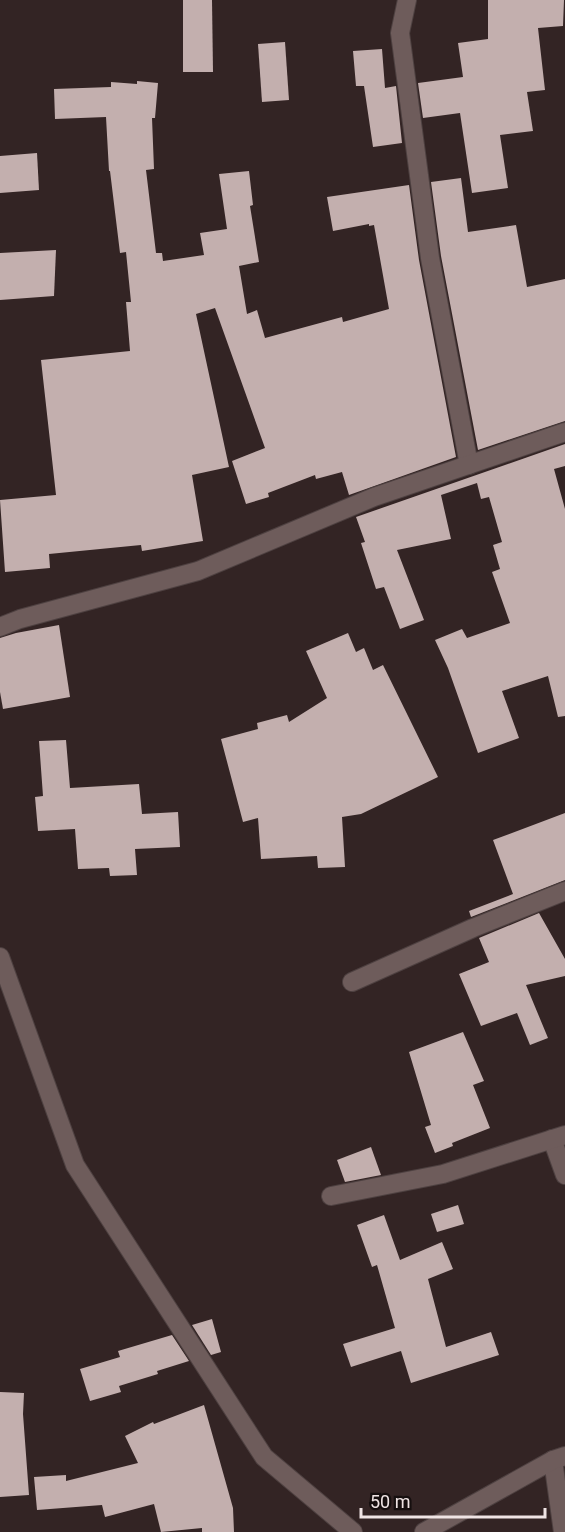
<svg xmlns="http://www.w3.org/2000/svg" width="565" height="1532" font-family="Roboto,sans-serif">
  <rect width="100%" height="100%" fill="#332424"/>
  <g fill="#c3afae">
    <polygon points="183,0 212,0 213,72 183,72"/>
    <polygon points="488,0 564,0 563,26 538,28 545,90 527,92 533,131 500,135 508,188 472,193 460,113 423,118 418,83 463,77 458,43 488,39"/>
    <polygon points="285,42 289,100 262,102 258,44"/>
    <polygon points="382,49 385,88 396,86 402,143 373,147 364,86 356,86 353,51"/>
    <polygon points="137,81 158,83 155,118 152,118 154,169 146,170 156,253 162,253 163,261 204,255 200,233 227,229 219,174 249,171 253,205 250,206 259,262 239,266 247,314 257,310 265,338 342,317 343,322 389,309 374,225 369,226 369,224 333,231 327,197 409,185 419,260 456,457 349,495 342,472 316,479 315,475 268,493 269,497 246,504 232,461 265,448 215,308 196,314 229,467 192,475 203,541 142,551 141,545 49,554 50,568 5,572 0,500 56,495 41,360 130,351 126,302 131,302 126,252 120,253 110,171 109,171 106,117 55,119 54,89 111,87 111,82 137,84"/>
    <polygon points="37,153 39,190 0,193 0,156"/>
    <polygon points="461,178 468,232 516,225 527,287 565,279 565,421 478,450 441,256 431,182"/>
    <polygon points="56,250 54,296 0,300 0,253"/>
    <polygon points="565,444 565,466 554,469 565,509 565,716 558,717 548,676 502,691 519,738 478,753 448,668 435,640 462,629 467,638 510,623 492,572 500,569 493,545 502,542 489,497 481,499 477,483 441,495 451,539 397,550 424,620 400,629 384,587 376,589 361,543 365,542 356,517"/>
    <polygon points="59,625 70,697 3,709 0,692 0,638 16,633"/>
    <polygon points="348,633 356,652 364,648 373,670 383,665 438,777 361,814 342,817 345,867 318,868 317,856 261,859 258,818 243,822 221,739 258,729 257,723 287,715 289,722 327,698 306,651"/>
    <polygon points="66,740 70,788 139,784 142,814 178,812 180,847 135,849 137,875 110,876 109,868 78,869 75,829 38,831 35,797 43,796 39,741"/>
    <polygon points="565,813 565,880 471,917 469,911 513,894 493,840"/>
    <polygon points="539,913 565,959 565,976 526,985 548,1038 530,1045 517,1013 481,1026 459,974 489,962 479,938"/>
    <polygon points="463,1032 484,1081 473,1085 490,1128 452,1143 453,1146 435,1153 425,1127 431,1125 409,1052"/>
    <polygon points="371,1147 381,1175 345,1182 337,1160"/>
    <polygon points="458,1205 464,1224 437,1232 431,1214"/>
    <polygon points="384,1215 400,1260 442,1242 453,1269 428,1279 446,1347 491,1332 499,1355 411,1383 401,1351 351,1367 343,1344 395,1328 377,1265 372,1267 357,1225"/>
    <polygon points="212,1319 221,1352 211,1355 192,1325"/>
    <polygon points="172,1335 189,1361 157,1371 158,1374 119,1386 121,1392 90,1401 80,1369 120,1357 118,1351"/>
    <polygon points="0,1392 24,1393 23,1414 29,1495 0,1497"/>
    <polygon points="204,1405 233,1508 234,1532 202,1532 202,1528 161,1532 154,1504 105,1517 102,1505 37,1510 34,1477 66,1475 66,1481 138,1463 125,1436 153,1422 154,1424"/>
  </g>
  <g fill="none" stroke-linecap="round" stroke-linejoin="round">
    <g stroke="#4e4141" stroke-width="20">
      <g id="minor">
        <polyline points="407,0 400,33 430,258 469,465"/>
        <polyline points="0,627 20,619 198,571 374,497 565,432"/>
        <polyline points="0,957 75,1165 264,1457 353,1532"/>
        <polyline points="352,982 473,928 565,891"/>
        <polyline points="552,1139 565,1175"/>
        <polyline points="331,1196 443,1174 565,1135"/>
        <polyline points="553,1460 563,1532"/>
        <polyline points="424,1532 553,1460 565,1456"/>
      </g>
    </g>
    <use href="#minor" stroke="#6e5c5b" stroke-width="18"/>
  </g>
  <path d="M361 1508v9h184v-9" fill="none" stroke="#efe4e4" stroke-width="3"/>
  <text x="370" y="1508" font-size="18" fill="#efe4e4" stroke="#160f0f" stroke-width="4.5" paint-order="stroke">50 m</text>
</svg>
